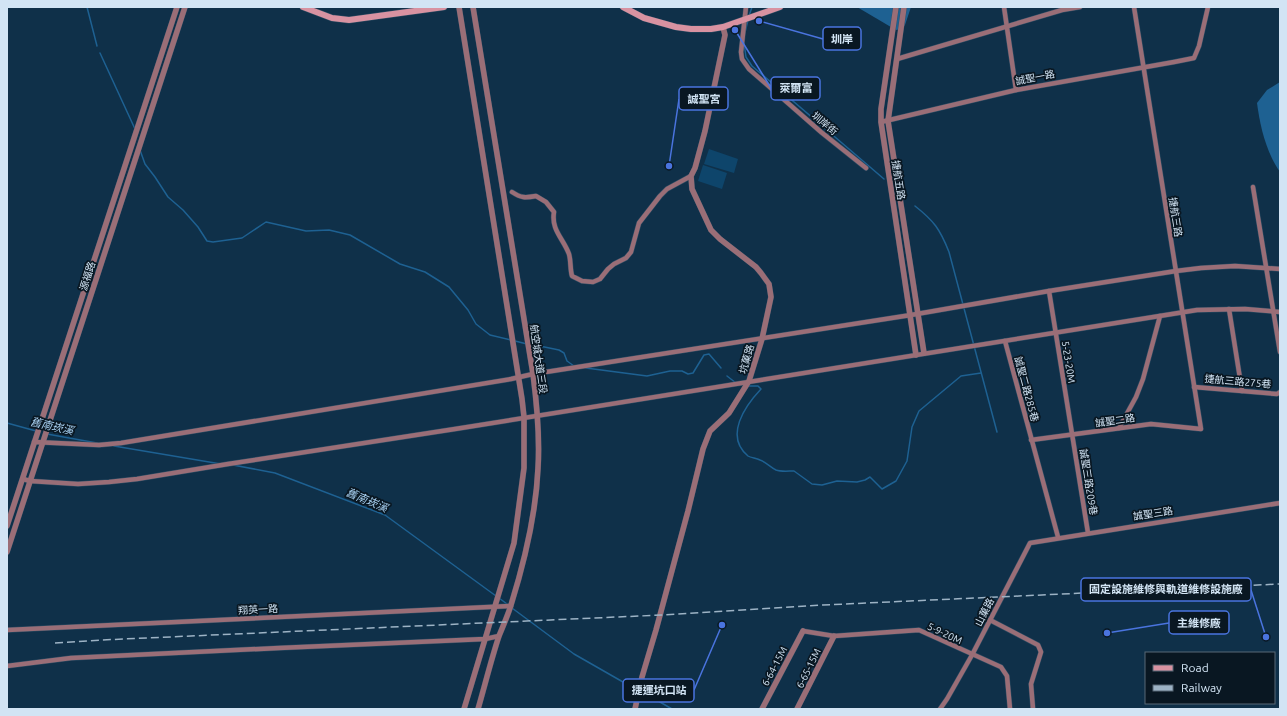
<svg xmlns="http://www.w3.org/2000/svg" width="1287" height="716" font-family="Ubuntu,'Noto Sans TC',sans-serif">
  <rect width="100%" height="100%" fill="#0f3049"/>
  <g fill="#0e456b">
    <polygon points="709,149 738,159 734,173 704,164"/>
    <polygon points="703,165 727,173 722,189 698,181"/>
  </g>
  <g fill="#1e6192">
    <polygon points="857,7 911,7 905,25 902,29 896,30"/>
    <path d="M 1280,82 L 1280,172 C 1266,152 1260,126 1257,103 L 1267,90 Z"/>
  </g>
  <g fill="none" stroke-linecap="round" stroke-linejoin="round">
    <g stroke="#1e6192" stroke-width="1.5">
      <polyline points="87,7 97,46"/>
      <polyline points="749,16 752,7"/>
      <polyline points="745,32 748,20"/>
      <polyline points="744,43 746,57 752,66 884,179"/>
      <polyline points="100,53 135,129"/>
      <polyline points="140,150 145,164 155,177 168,197 183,210 198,227 207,241 213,242 242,238 266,222 306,231 329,230 350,235 400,264 425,272 449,287 468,310 476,324 490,335 511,340"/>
      <path d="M 915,206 C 934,221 940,229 949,252 L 997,432"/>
      <polyline points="515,341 527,344"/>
      <polyline points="530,344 559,350 564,353 567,361 574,366"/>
      <polyline points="586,368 647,376 670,371 682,371 688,374 693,373 704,355 709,354 721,368"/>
      <polyline points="727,376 736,383"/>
      <path d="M 749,386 L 758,386 L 761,389 C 745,406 724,436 748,456 C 751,458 756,458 760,460 C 766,462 770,467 776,470 C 781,472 788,471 794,471 L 812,484 L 822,485 L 837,481 L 857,482 L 865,480 L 870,477 L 882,489 L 896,481 L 907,461 L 912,427 L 919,411 L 961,376 L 981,373"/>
      <polyline points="7,423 36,431"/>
      <polyline points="47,434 97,443"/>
      <polyline points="114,446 221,464"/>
      <polyline points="233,465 275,473 385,515 496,596"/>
      <polyline points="499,598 507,604"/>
      <polyline points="512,608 574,654 637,690"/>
      <polyline points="641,691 672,709"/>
    </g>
    <g stroke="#2e4d64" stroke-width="5.5">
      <g id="minor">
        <polyline points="746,7 741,52 742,59 749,69 821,132 866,168"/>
        <polyline points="1004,7 1016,90"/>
        <polyline points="897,59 1062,10 1080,7"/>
        <polyline points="881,122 1016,90 1174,62 1194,58 1199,46 1208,7"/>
        <polyline points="1253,187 1280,352"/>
        <path d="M 512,192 C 521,198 525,198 536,196 L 546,202 L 554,212 C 551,230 563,238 569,254 C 571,261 570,269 572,276 L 582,281 L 593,282 L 600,279 L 608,269 L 614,264 L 626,258 L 631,252 L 639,223 L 660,196 L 667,189 L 691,176"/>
        <polyline points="1049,291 1088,533"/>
        <polyline points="1229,309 1242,391"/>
        <polyline points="1005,341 1058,537"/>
        <polyline points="1194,387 1277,394 1280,392"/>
        <polyline points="1119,428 1136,397 1143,379 1160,316"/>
        <polyline points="1031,440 1151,424 1201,429 1134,7"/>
        <polyline points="34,442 99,445 121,443 511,379 533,374 911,315 1049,291 1176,271 1201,268 1235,266 1280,269"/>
        <polyline points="23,479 30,481 78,484 109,482 137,479 228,464 455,429 1197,310 1245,309 1280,312"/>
        <polyline points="990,620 1038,645 1041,652 1031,684 1033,709"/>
        <polyline points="7,630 511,606"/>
        <polyline points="803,631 834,636 919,630 1001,667 1007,676 1010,709"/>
        <polyline points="7,666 71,658 279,648 485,639 499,636"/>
        <polyline points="940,709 947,699 972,655 1030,543 1280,503"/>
      </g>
    </g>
    <g stroke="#2e4d64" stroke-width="6">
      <g id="tertiary">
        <polyline points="459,7 522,399 524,417 524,468 514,543 464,709"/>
        <path d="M 473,7 L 533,374 C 537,405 540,436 538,468 C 536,514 525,560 511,605 C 508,615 503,626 499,636 C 491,660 485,685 478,709"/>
        <polyline points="896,7 881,109 881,122 916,355"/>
        <polyline points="904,7 888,121 924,353"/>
        <polyline points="7,526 177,7"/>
        <polyline points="7,552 185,7"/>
        <polyline points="635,709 642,677 656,630 688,511 703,449 710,431 729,413 749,381 762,339 771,297 769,284 761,273 756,267 720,239 711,230 692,189 691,176 695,168 705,131 725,35 723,27"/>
        <polyline points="762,709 803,631"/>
        <polyline points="797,709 834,636"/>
      </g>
    </g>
    <g stroke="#2e4d64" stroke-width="7">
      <g id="secondary">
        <polyline points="303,7 332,18 349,20 444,7"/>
        <polyline points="623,7 644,18 676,27 691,29 711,29 723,27 780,7"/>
      </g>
    </g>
    <use href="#minor" stroke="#9a6e77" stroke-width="4.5"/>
    <use href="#tertiary" stroke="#9a6e77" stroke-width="5.5"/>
    <use href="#secondary" stroke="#d892a1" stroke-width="6"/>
    <polyline stroke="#9db3c5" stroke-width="1.5" stroke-dasharray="8 4" stroke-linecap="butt" points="55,643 101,640 662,615 823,605 1280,584"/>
  </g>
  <g text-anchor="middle" stroke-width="3.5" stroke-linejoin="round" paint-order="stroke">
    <g font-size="10" fill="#d2e4f4" stroke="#091722">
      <text transform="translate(1035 77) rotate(-11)" y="4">誠聖一路</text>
      <text transform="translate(825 123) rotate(40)" y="4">圳岸街</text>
      <text transform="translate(899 180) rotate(81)" y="4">捷航五路</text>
      <text transform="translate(1176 217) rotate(81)" y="4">捷航三路</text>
      <text transform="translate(87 276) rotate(-72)" y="4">源福路</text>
      <text transform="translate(539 359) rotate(82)" y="4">航空城大道三段</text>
      <text transform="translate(746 359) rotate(-74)" y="4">坑菓路</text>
      <text transform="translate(1069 362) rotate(81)" y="4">5-23-20M</text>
      <text transform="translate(1238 381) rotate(5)" y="4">捷航三路275巷</text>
      <text transform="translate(1027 389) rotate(75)" y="4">誠聖二路285巷</text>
      <text transform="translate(1115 420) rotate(-8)" y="4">誠聖二路</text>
      <text transform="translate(1089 482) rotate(81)" y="4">誠聖三路209巷</text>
      <text transform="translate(1153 513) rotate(-9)" y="4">誠聖三路</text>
      <text transform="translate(258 609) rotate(-3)" y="4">翔英一路</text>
      <text transform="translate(984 612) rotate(-63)" y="4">山菓路</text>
      <text transform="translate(945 633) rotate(25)" y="4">5-9-20M</text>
      <text transform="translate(774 666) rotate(-62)" y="4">6-64-15M</text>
      <text transform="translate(808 668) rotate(-64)" y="4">6-65-15M</text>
    </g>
    <g font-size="11" font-style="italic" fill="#a8d0f1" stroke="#091722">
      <text transform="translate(52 426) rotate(13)" y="4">舊南崁溪</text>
      <text transform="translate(367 500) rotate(23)" y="4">舊南崁溪</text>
    </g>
  </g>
  <path fill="none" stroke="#4a74df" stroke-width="1.5" d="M759 21L823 39M735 30L771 88M669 166L679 99M1266 637L1251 590M1107 633L1169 623M722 625L694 690"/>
  <g fill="#4a74df" stroke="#091722" stroke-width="1.5">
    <circle cx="759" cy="21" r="4"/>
    <circle cx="735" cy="30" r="4"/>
    <circle cx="669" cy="166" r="4"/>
    <circle cx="1266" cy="637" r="4"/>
    <circle cx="1107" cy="633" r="4"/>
    <circle cx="722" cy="625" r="4"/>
  </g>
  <g fill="#091722" stroke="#4a74df" stroke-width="1.5">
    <rect x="823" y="27" width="38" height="23" rx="4"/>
    <rect x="771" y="77" width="49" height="23" rx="4"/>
    <rect x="679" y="87" width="49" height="23" rx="4"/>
    <rect x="1081" y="578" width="170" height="23" rx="4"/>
    <rect x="1169" y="611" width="60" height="23" rx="4"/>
    <rect x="623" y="679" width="71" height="23" rx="4"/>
  </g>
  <g font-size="11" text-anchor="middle" font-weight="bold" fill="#d2e4f4">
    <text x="842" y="43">圳岸</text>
    <text x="796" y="92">萊爾富</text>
    <text x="704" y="103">誠聖宮</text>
    <text x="1166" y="593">固定設施維修與軌道維修設施廠</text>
    <text x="1199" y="627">主維修廠</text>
    <text x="659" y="694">捷運坑口站</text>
  </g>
  <rect width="1287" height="716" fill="none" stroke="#d2e4f4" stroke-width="16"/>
  <rect x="1145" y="652" width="130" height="52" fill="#091722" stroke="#596976"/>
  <rect x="1153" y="665" width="20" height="6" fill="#d892a1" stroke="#596976"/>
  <text x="1181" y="672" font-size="12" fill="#d2e4f4">Road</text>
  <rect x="1153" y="685" width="20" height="6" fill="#9db3c5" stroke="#596976"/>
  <text x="1181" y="692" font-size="12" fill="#d2e4f4">Railway</text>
</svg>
